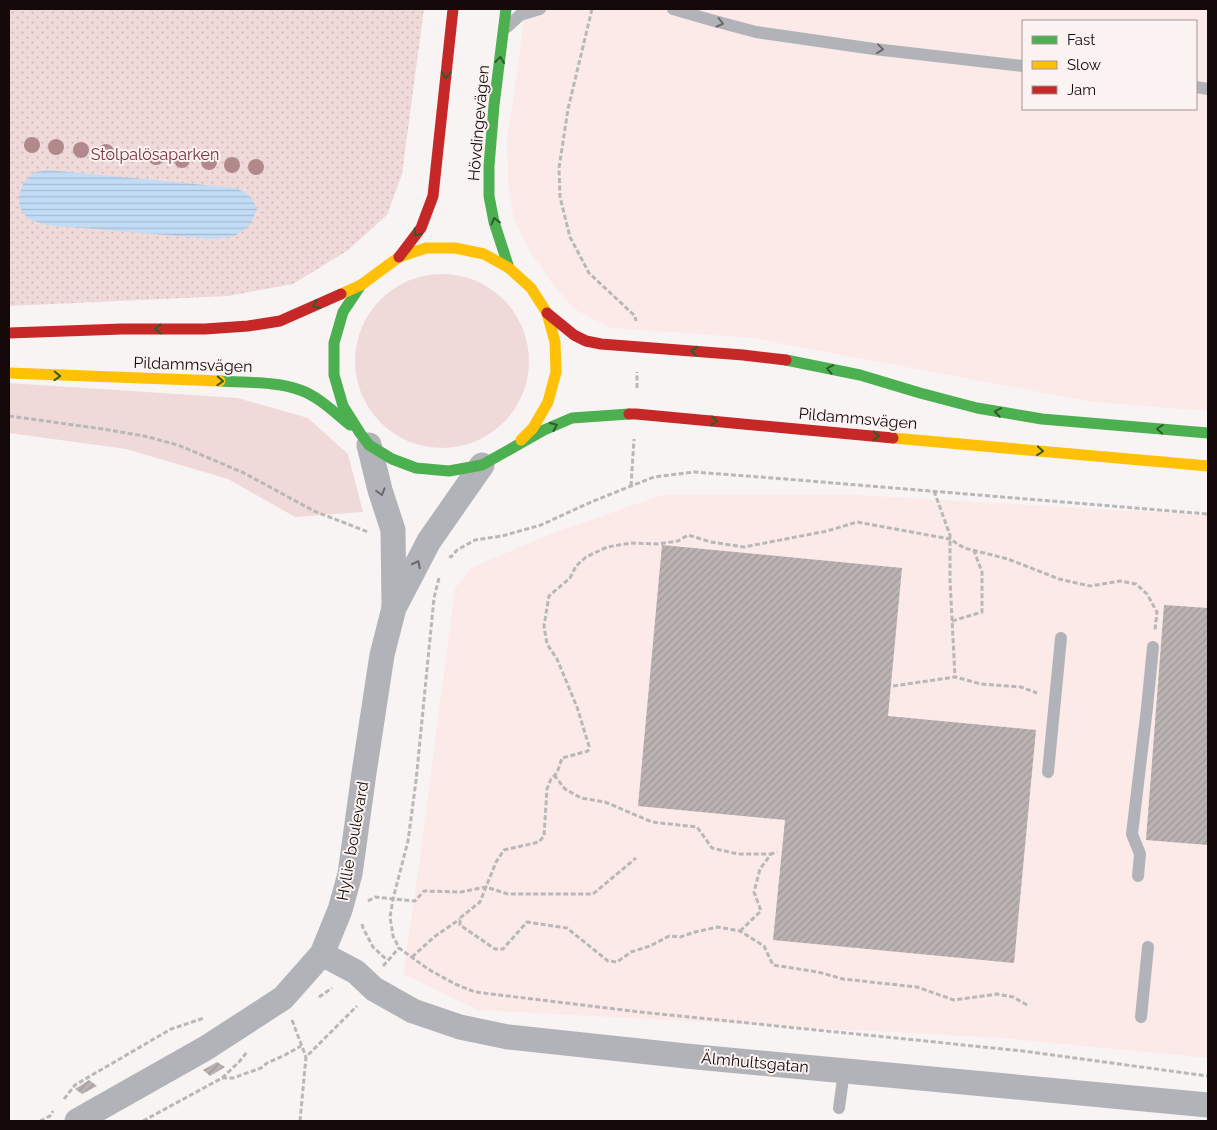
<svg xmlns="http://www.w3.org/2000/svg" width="1217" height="1130" font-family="Raleway,sans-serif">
  <defs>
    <pattern id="park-dots" width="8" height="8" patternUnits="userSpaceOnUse" patternTransform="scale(1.25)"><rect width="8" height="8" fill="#f0dad9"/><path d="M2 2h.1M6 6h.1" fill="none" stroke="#cdbab9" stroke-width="1.8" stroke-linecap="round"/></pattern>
    <pattern id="water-rules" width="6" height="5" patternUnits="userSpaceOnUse" patternTransform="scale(1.25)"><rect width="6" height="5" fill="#c2dcf5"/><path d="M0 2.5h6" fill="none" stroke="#a6bbd1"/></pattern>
    <pattern id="building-hatch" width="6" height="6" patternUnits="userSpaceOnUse" patternTransform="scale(1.25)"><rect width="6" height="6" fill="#bbb2b2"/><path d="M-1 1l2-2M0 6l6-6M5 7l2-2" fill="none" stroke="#a09898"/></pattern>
  </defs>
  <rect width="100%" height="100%" fill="#f9f4f4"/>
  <g fill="#fceae8" fill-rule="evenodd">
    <path d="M 525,9 L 1208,9 L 1208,411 L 1092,402 L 752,338 L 611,328 L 574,309 L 551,282 L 529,250 L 514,219 L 508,185 L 507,139 L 518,66 ZM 1023,21 L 1196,21 L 1196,109 L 1023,109 Z"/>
    <polygon points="662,495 858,495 1208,515 1208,1058 1001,1038 478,1010 403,974 418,872 455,588 472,567 556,532"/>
  </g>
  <g fill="#f0dad9">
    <circle cx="442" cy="361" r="87"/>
    <polygon points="9,383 238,398 308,418 348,454 363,512 295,517 228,479 126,449 9,433"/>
  </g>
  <polygon fill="url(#park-dots)" points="9,9 424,9 402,174 387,215 347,251 293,284 228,296 9,306"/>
  <polygon fill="url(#water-rules)" points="48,170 237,188 251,197 257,209 250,225 235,236 214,239 46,225 28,219 20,208 19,195 24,182 35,172"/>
  <g fill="url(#building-hatch)">
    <polygon points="662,545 902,568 888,716 1036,730 1014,963 773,940 785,820 638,806"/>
    <polygon points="1164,605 1208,608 1208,845 1146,840"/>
    <polygon points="217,1062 225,1067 210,1076 203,1070"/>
    <polygon points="89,1080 97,1086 82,1094 75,1089"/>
  </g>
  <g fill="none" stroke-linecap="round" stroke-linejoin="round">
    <g stroke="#b8b8b8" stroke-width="3" stroke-dasharray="5 2.5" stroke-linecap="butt">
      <polyline points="592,9 568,109 559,168 560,197 570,237 589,273 635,316 636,321"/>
      <polyline points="637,388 637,372"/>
      <polyline points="9,416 103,429 144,436 178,445 244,473 314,511 368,532"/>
      <polyline points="631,486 634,439"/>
      <polyline points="934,491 950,535 950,580 955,677"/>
      <polyline points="449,556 451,557 457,550 475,540 502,536 541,525 591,502 654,477 694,472 773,478 1208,514"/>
      <polyline points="439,578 434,598 416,781 408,841 393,899 390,917 393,936 399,948 428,969 455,984 475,992 640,1012 1023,1051 1208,1076"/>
      <polyline points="952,621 982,612 982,572 974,551"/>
      <polyline points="893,686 955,677 981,684 1021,687 1037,693"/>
      <polyline points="554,775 565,789 581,798 605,802 652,822 697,827 712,848 738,854 771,854"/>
      <polyline points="368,901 375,897 415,901 424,891 461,892 486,887 508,894 593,894 636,858"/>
      <polyline points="362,924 363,928 373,947 387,960"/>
      <polyline points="740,931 761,911 754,892 760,869 771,854 777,852"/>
      <polyline points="412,957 434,937 460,919"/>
      <polyline points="383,966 399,948"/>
      <polyline points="319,997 332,988"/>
      <polyline points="1027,1005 1013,997 997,994 954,1000 917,987 843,979 818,972 773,965 764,946 740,931 718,927 695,932 680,937 669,936 650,946 631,952 617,962 608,961 567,928 527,922 503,949 495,949 460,925 460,918 480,902 496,862 504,850 539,842 544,836 547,789 551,779 557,773 562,758 588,751 589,746 577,707 557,659 547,644 544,626 549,596 570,578 576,566 586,557 607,547 631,543 657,544 678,541 688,535 711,542 744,547 827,531 857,522 950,539 964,548 1008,559 1059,579 1090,586 1120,581 1136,584 1147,594 1157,612 1155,630"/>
      <polyline points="292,1020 306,1057"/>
      <polyline points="222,1078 233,1078 261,1068 267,1063 285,1055 301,1046"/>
      <polyline points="64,1099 75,1085 171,1029 204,1018"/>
      <polyline points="40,1121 50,1116 53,1111"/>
      <polyline points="143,1121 222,1078 239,1062 247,1052"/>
      <polyline points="300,1121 306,1057 357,1006"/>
    </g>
    <g stroke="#b1b3b8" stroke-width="12">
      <polyline points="673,9 711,20 756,32 874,49 1023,66"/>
      <polyline points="507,27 520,15 540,9"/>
      <polyline points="1196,87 1208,89"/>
      <polyline points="1048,772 1061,638"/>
      <polyline points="1138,876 1140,854 1132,834 1147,708 1153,647"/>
      <polyline points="1141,1017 1148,947"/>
      <polyline points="839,1108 844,1071"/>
    </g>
    <g stroke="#b1b3b8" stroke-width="25">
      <polyline points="369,445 380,490 393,530 394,606"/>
      <polyline points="322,954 356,972 374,989 413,1011 460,1027 508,1037 686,1056 1208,1105"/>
      <polyline points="77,1121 206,1048 283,998 322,954 340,910 350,874 364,773 382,655 394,608 429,541 482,465"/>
    </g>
    <g stroke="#4caf50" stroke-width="11">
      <polyline points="506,9 494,105 489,166 489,196 494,222 509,268"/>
      <polyline points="361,285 343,312 334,343 334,375 343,406 360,433 369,445 392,459 416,468 449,471 482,465 544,430 572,418 629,414"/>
      <polyline points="786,360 860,375 920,393 977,408 1042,419 1208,433"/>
      <path d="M 220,381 C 246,383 274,381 300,390 C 318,396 335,413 350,425"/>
    </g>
    <g stroke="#ffc107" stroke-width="11">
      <polyline points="341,294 361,285 399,257 426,248 455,248 484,254 509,268 531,288 547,313 555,342 556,372 548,402 533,428 521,440"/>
      <polyline points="9,373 220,381"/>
      <polyline points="893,438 1208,466"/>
    </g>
    <g stroke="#c62828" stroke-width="11">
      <polyline points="399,257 421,228 433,196 453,9"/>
      <polyline points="547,313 574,335 586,341 601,344 743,355 786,360"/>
      <polyline points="9,333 122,329 205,329 248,326 280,321 341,294"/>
      <polyline points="629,414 636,414 893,438"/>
    </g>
  </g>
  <g fill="#b1898a">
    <circle cx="32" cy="145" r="8"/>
    <circle cx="56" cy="147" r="8"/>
    <circle cx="81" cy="150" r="8"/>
    <circle cx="106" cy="152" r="8"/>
    <circle cx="156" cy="157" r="8"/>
    <circle cx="182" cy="160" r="8"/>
    <circle cx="209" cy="162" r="8"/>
    <circle cx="232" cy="165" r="8"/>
    <circle cx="256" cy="167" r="8"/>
  </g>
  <defs><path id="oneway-chevron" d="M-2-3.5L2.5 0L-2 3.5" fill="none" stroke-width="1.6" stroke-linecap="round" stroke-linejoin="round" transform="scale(1.25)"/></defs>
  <g stroke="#6a6669">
    <use href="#oneway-chevron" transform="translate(720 23) rotate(14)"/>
    <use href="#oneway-chevron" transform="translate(880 49) rotate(7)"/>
    <use href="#oneway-chevron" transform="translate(381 492) rotate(74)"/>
    <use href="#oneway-chevron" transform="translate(417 564) rotate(-63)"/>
  </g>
  <g stroke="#305c2c">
    <use href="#oneway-chevron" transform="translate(500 60) rotate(-83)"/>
    <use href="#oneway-chevron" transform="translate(446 75) rotate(96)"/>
    <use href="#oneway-chevron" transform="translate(495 221) rotate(-104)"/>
    <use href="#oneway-chevron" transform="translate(417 233) rotate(124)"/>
    <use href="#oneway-chevron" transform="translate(316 305) rotate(156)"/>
    <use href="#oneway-chevron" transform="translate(158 329) rotate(-180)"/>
    <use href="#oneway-chevron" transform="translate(694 351) rotate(-176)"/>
    <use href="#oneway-chevron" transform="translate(830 369) rotate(-169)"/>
    <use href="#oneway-chevron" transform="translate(57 376) rotate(2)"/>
    <use href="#oneway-chevron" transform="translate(220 381) rotate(3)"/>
    <use href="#oneway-chevron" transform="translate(998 412) rotate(-170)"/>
    <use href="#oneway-chevron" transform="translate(714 421) rotate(5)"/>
    <use href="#oneway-chevron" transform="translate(554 426) rotate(-24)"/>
    <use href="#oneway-chevron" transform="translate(1160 429) rotate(-175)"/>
    <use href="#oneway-chevron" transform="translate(876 436) rotate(5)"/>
    <use href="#oneway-chevron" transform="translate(1040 451) rotate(5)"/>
  </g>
  <g text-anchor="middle" stroke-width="4" stroke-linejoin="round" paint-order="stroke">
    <g font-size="16" fill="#140808" stroke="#fbf3f2">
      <text transform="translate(478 123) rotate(-85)" y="6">Hövdingevägen</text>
      <text transform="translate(193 364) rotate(2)" y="6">Pildammsvägen</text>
      <text transform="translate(858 418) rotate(5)" y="6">Pildammsvägen</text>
      <text transform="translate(352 841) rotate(-80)" y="6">Hyllie boulevard</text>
      <text transform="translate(755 1062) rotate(5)" y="6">Älmhultsgatan</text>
    </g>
    <g font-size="16" fill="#763233" stroke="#fbf3f2">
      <text x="155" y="160">Stolpalösaparken</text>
    </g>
  </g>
  <rect width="1217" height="1130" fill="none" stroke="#140808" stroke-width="20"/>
  <rect x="1022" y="20" width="175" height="90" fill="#fbf3f2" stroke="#9f9594"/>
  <rect x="1032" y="36" width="25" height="8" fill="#4caf50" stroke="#9f9594"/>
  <text x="1067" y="45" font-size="15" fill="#140808">Fast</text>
  <rect x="1032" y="61" width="25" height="8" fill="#ffc107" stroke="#9f9594"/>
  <text x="1067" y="70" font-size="15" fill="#140808">Slow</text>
  <rect x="1032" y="86" width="25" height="8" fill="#c62828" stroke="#9f9594"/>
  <text x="1067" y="95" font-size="15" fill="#140808">Jam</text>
</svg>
